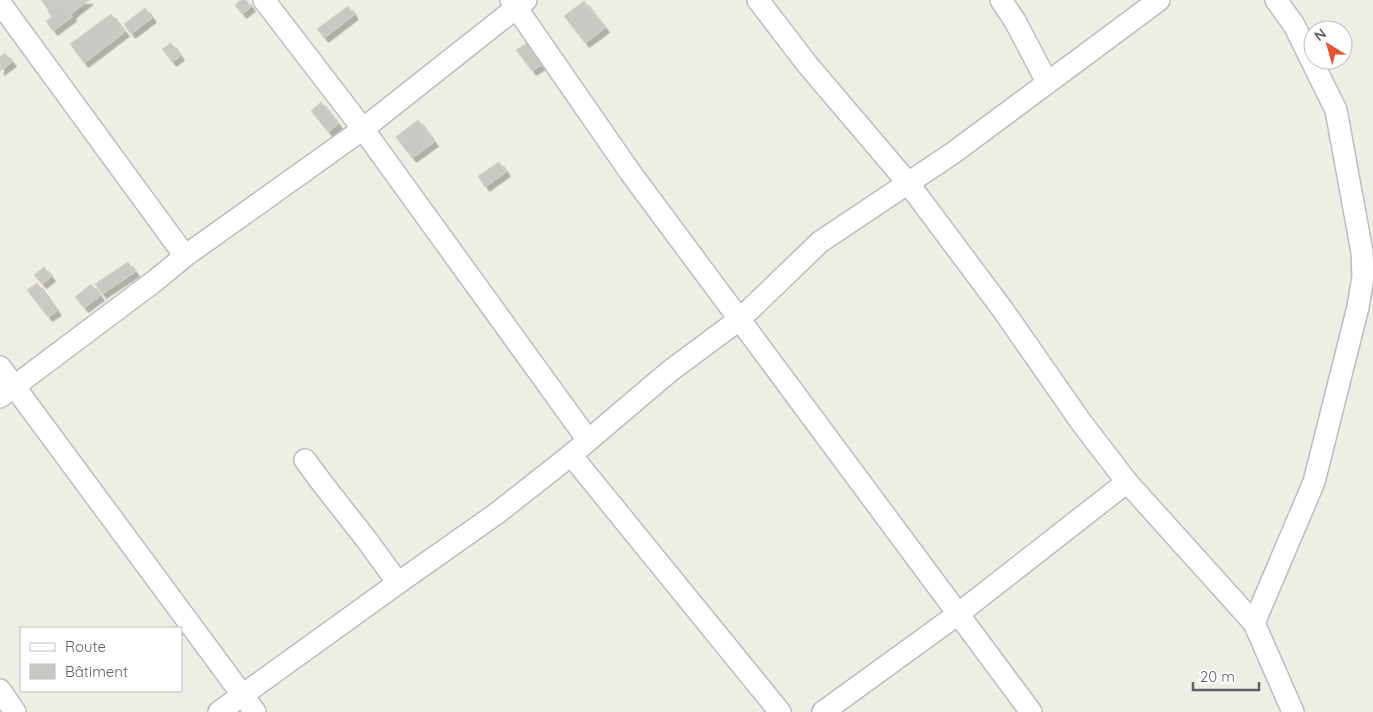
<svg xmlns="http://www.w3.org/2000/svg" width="1373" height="712" font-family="Quicksand,sans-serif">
  <defs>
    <filter id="shadow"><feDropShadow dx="4.5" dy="4.5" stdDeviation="0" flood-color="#0004"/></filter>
  </defs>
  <rect width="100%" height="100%" fill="#efeee5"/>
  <g fill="#cac8c2" stroke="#d4d1c4" filter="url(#shadow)">
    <polygon points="41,0 89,0 71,14 72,17 53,31 46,21 52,17 48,12 49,11"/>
    <polygon points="241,0 246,0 251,7 242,14 235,5"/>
    <polygon points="584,1 605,28 585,43 564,16"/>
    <polygon points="348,6 354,15 324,38 317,29"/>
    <polygon points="145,8 152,18 131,34 124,24"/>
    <polygon points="111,14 125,32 84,63 70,44"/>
    <polygon points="528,42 544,63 532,71 516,50"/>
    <polygon points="171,43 180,56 172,62 162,49"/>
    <polygon points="5,53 12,62 0,71 0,57"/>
    <polygon points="321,102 338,124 328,132 311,111"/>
    <polygon points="418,120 434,142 412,158 396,137"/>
    <polygon points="499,162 506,172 485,187 478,176"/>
    <polygon points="128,262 135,272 102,294 95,284"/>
    <polygon points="44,267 51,277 42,284 34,275"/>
    <polygon points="37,283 57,311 48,317 27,290"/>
    <polygon points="91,284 100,296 84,308 75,297"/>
  </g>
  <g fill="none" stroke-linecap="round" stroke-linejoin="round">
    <g stroke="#babcc1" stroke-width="24">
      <g id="street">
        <polyline points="264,0 363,129 588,440"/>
        <polyline points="511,0 630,172 1031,712"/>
        <polyline points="758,0 807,64 908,183 1003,310 1081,422 1127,482 1254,623 1293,712"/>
        <polyline points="1001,0 1015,21 1047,82"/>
        <polyline points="0,3 185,256"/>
        <polyline points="0,367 255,712"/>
        <polyline points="0,397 156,280 185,256 363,129 526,0"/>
        <polyline points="571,455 780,712"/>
        <polyline points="305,460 322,483 366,539 398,583"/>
        <polyline points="1254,623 1314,482 1358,307 1363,277 1362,252 1336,110 1294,25 1276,0"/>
        <polyline points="0,690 15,712"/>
        <polyline points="219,712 398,583 496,514 571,455 670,371 740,319 820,242 953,153 1159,0"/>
        <polyline points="823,712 958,614 1127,482"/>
      </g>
    </g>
    <use href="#street" stroke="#fff" stroke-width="21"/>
  </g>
  <rect x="20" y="627" width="162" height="65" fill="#ffffff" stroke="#bebfc2"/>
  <rect x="30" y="643" width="25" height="8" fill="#ffffff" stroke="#bebfc2"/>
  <text x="65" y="652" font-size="15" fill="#5d6066">Route</text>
  <rect x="30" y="664" width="25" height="15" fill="#cac8c2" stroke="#bebfc2"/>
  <text x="65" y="677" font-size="15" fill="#5d6066">Bâtiment</text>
  <g transform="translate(1328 45) rotate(323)"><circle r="24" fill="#ffffff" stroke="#bebfc2"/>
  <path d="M0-4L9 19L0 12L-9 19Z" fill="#e75533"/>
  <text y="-8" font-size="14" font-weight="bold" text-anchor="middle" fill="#5d6066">N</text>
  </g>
  <path d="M1193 682v8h66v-8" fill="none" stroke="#5d6066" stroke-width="2.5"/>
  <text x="1200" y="682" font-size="15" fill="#5d6066" stroke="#ffffff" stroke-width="4" paint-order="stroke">20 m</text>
</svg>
